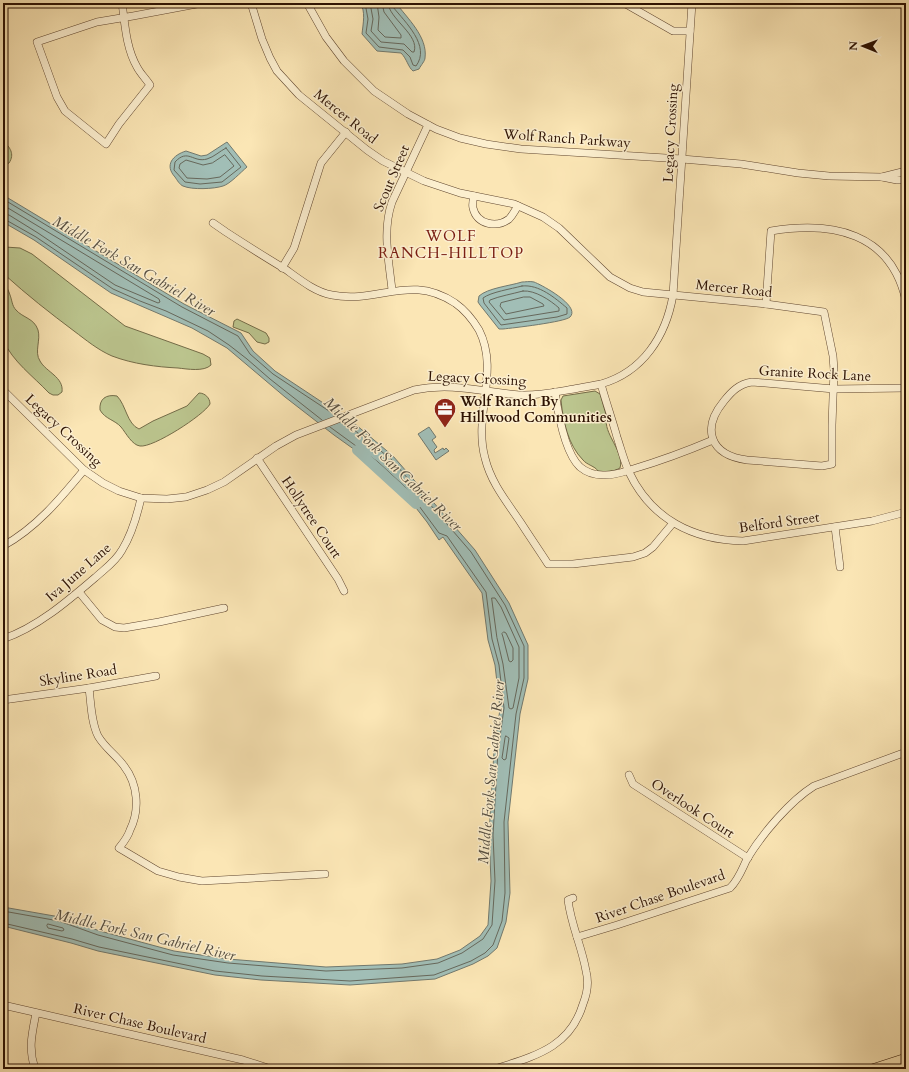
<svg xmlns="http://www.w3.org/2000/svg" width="909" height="1072" font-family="Cardo,serif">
  <rect width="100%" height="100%" fill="#fbe6b5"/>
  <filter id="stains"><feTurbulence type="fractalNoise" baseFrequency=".005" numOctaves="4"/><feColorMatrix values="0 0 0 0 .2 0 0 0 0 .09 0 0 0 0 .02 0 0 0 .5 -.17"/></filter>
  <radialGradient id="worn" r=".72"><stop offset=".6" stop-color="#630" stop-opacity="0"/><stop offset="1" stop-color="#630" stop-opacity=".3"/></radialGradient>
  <g fill="#bcc68f" stroke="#746c48">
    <path d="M 3,141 C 10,147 15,154 9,163 L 3,166 Z"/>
    <path d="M 5,247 L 20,248 L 32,254 L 125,326 L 203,354 L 210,358 L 211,365 C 204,372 187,369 178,368 C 157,367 133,364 112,356 C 98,350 86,340 74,331 C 50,313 27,295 5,275 L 3,273 L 3,248 Z"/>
    <path d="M 3,282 C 6,286 9,291 10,295 C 12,300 12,306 16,310 C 23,318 34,318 38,330 C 41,340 34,352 40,361 C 46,372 64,377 62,392 L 58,395 L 53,395 L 49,393 C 33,376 13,362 3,340 Z"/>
    <polygon points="237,319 266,333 269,338 269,342 265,344 257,342 249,333 233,327 234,321"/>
    <path d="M 595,391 L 600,394 L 607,418 C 602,432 625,452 620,468 C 613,472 606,472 598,471 C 595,466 587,465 583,460 C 568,445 563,421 561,400 L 563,396 Z"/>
    <path d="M 199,393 C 205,393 210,398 210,404 C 204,415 153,448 140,446 C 132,445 126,433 121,427 C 115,420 105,419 100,410 C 99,399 106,394 117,396 C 126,405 127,424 139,429 L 153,421 L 187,406 Z"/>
  </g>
  <g fill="#a1beb6" stroke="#72796e">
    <path d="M 360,3 L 396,3 C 407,18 428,37 425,58 C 425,61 421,65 419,69 L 413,71 C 408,67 407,59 401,53 L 377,51 L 362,34 C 363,24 366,11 360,3 Z"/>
    <path d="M 227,142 L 247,167 C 241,172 230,184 223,186 C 214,189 192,190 183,186 C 180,185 177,180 175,177 C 164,165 173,155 186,151 L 201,156 L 207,155 Z"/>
    <polygon points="3,195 184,304 241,333 253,351 275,371 355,424 393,456 475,550 509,603 528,645 528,679 520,714 508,822 510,893 506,922 497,948 488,956 473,964 435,979 350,985 261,980 215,975 98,951 71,943 3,926 3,907 60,917 100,931 174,951 228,959 326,967 402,964 437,959 460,950 480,936 488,925 491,881 489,835 494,751 500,709 495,665 488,640 482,593 443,537 439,540 427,522 402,490 376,465 334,435 285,397 227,348 192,328 111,293 34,240 3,222"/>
    <path d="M 522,282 C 525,282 530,281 534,282 C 542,285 581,306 570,317 C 565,322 513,328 503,329 L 499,329 L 480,305 L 478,302 L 479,296 C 488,288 509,286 522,282 Z"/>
    <polygon points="429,427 436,437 432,440 437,447 434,450 435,453 443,448 444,450 446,448 449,451 436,460 418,434"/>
  </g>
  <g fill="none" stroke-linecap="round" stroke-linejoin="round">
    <g stroke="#66685c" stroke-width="1">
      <path d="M 365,3 L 368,19 L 366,33 L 379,47 L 403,50 L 410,57 L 413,65 L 416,66 C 431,46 405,22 393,7 L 393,3"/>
      <path d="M 370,3 L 373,19 L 371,31 L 381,42 L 404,44 L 412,52 L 414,52 C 420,35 389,19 388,3"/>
      <polyline points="377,3 379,17 378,30 385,37 401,38 401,35 384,12 382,3"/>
      <path d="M 226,148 L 241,167 L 222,182 L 200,184 L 185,182 L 174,170 L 175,162 C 188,148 193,163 207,159 C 214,157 220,151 226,148 Z"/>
      <polygon points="225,155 234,166 220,177 207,179 187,178 179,168 180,164 186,160 203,165 212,163"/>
      <polyline points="3,199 182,307 238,336 250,354 273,374 335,415"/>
      <polyline points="3,205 159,299 160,302 158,303 115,285 38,233 9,215 3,214"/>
      <polyline points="3,219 6,220 36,237 113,289 140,301 166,311 208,331 229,345 247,359 270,379 322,420"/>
      <path d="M 522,286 C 539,284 555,298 567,308 L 567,314 L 557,317 L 501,325 L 484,303 L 483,298 C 491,292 511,289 522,286 Z"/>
      <path d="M 523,291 C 535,290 550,300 559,308 L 559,311 L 504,320 L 489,302 L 490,300 C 500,296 512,294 523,291 Z"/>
      <polygon points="524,297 530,297 543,304 544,306 506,314 500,306 501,303"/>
      <polygon points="492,598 495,598 501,607 519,647 519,678 513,708 511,709 509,708 503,664 497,638"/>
      <polygon points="504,632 506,633 513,648 513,660 511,662 509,661 503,637 502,634"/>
      <polygon points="506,736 509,738 506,759 504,760 502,758 505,738"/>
      <polyline points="3,911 59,921 98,935 173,955 228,963 326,971 402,968 438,963 462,953 483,939 492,925 495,881 493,835 498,751 504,708 499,665 492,639 486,592 447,536 439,533 405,487 378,462 330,427"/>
      <polyline points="3,923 72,939 99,947 215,971 262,976 350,981 434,975 471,961 485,953 493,945 502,921 505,893 504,822 516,714 524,678 524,646 505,605 471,552 391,459 344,422"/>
      <polygon points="48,924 63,928 64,930 62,931 48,928 47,926"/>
    </g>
    <polyline stroke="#a1beb6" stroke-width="10" points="357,450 416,504"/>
    <g stroke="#60462f" stroke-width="8">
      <g id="minor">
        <path d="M 122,3 C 125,24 126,48 137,67 C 140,73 146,79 150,85 L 119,124 L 106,144 L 65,111 L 57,97 L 37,42 L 97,22 L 133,16 L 202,3"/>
        <path d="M 251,3 L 262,39 L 270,58 L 277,71 L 299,95 L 367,150 L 383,161 L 424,181 L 460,193 L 514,204 L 543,217 L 559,228 L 610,277 L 630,288 L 643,292 L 766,304 L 824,312 L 833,356 L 834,370 L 832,425 L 832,464 L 822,466 L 747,460 C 710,455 701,429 724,401 C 732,391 739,384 752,382 L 834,389 L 906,388"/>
        <polyline points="307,3 326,37 344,61 374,91 408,114 436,129 460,138 486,144 521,149 682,159 741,164 798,173 829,176 882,177 897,180 906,180"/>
        <polyline points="624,3 673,31 690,31"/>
        <polyline points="882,177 906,171"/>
        <path d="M 474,196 C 473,200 472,205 473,208 C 477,225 497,228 509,219 C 513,215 515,210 518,206"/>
        <path d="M 213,223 L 226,232 C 246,245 265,257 285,269 C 299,279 315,292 332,295 C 379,304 410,273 455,303 C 465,310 473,320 479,330 C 500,371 473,415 485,458 C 491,483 507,502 521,523 C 530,537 539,550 548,564 L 573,564 L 633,557 L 645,553 L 653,547 L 673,523"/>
        <polyline points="282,268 294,248 321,163 346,132"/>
        <path d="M 392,290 C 389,261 382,231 392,202 L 428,125"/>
        <path d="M 766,304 L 771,231 C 832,221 891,232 906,301"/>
        <path d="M 601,384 C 606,402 612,419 617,437 C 621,449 624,461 629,472 C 651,519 693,540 743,541 L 872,521 L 906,512"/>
        <path d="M 3,390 L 84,470 L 103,483 L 119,491 L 141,498 L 167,499 L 186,497 L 207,490 L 224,482 L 276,446 L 296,435 L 414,390 C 452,382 483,392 520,395 C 537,396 556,392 574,389 C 583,387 592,386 601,384 C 643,372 666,336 673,295 L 692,3"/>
        <path d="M 555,392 C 558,413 565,453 580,467 C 586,472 595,475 603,475 C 613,476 623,472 633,469 C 660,461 687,451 713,440"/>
        <polyline points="257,458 338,579 344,591"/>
        <polyline points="835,527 840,567"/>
        <path d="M 3,546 C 36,528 60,499 84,470"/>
        <polyline points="79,592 102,620 115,627 124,628 159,622 224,608"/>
        <path d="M 3,639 C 38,627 69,600 97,576 C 106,568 116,561 122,550 C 132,534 137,516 141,498"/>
        <path d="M 89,688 C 91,703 91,722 98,736 C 105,748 116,755 124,766 C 138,784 140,810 130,830 C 128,837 123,843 119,848 L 158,871 L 179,877 L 202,881 L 325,874"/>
        <polyline points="3,700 89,688 156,676"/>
        <polyline points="629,775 633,784 748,858"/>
        <path d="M 577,937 L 617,925 L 730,888 C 739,879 742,869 747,859 C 762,834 790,801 814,786 L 906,752"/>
        <polyline points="3,1005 243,1060 271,1069"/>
        <path d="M 35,1069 C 28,1048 32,1034 36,1013"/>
        <path d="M 495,1069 C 534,1056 570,1048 583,1004 C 587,994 589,982 586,971 C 582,947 571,925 568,900 L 573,898"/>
      </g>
    </g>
    <g stroke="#2c1102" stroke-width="10">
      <polyline id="major" points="872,1069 906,1058"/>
    </g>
    <use href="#minor" stroke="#fcefcf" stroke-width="7"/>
    <use href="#major" stroke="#fbe6b5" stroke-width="9"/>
  </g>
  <defs>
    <g id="office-pin" transform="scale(1.15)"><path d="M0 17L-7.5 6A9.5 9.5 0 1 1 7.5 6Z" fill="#8f2418" stroke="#fcefcf"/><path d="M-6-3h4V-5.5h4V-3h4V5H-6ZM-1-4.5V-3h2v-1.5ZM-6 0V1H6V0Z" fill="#fff"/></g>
  </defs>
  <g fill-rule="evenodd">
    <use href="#office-pin" x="445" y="409"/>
  </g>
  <g text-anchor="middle" stroke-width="3" stroke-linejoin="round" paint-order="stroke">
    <g font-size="14" fill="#2c1102" stroke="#fcefcf">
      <text transform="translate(346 116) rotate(39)" y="5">Mercer Road</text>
      <text transform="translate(670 133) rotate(-87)" y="5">Legacy Crossing</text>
      <text transform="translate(567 138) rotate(4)" y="5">Wolf Ranch Parkway</text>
      <text transform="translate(391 178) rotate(-67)" y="5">Scout Street</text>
      <text transform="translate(734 288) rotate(6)" y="5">Mercer Road</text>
      <text transform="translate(815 373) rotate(3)" y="5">Granite Rock Lane</text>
      <text transform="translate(477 378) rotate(3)" y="5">Legacy Crossing</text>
      <text transform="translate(64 430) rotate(43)" y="5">Legacy Crossing</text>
      <text transform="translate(312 517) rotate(56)" y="5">Hollytree Court</text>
      <text transform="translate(779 522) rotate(-8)" y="5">Belford Street</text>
      <text transform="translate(78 572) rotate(-41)" y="5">Iva June Lane</text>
      <text transform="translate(78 675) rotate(-9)" y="5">Skyline Road</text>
      <text transform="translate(693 808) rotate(33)" y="5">Overlook Court</text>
      <text transform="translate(660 896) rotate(-19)" y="5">River Chase Boulevard</text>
      <text transform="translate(140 1023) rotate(13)" y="5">River Chase Boulevard</text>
    </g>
    <g font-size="14" font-weight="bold" fill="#2c1102" stroke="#fcefcf" text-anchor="start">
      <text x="460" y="406">Wolf Ranch By<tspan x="460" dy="16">Hillwood Communities</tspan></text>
    </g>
    <g font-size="15" letter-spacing="1" fill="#7a1f14" stroke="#fcefcf">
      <text x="451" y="241">WOLF<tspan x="451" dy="17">RANCH-HILLTOP</tspan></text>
    </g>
    <g font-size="15" font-style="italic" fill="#554e41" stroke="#fcefcf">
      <text transform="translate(134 266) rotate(30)" y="5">Middle Fork San Gabriel River</text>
      <text transform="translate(393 464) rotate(44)" y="5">Middle Fork San Gabriel River</text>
      <text transform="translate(491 772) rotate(-85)" y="5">Middle Fork San Gabriel River</text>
      <text transform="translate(145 935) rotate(13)" y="5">Middle Fork San Gabriel River</text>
    </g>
  </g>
  <rect width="909" height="1072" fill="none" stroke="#fbe6b5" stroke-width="16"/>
  <rect x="4" y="4" width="901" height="1064" fill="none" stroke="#2c1102" stroke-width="2"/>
  <rect x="8" y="8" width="893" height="1056" fill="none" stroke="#2c1102"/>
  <g transform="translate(863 46) rotate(271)" stroke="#fcefcf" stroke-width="3" paint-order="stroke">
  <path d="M0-3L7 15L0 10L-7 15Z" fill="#2c1102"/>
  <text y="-6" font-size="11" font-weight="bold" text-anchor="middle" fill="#2c1102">N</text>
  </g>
  <rect width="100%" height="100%" filter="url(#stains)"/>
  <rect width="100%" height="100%" fill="url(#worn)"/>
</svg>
